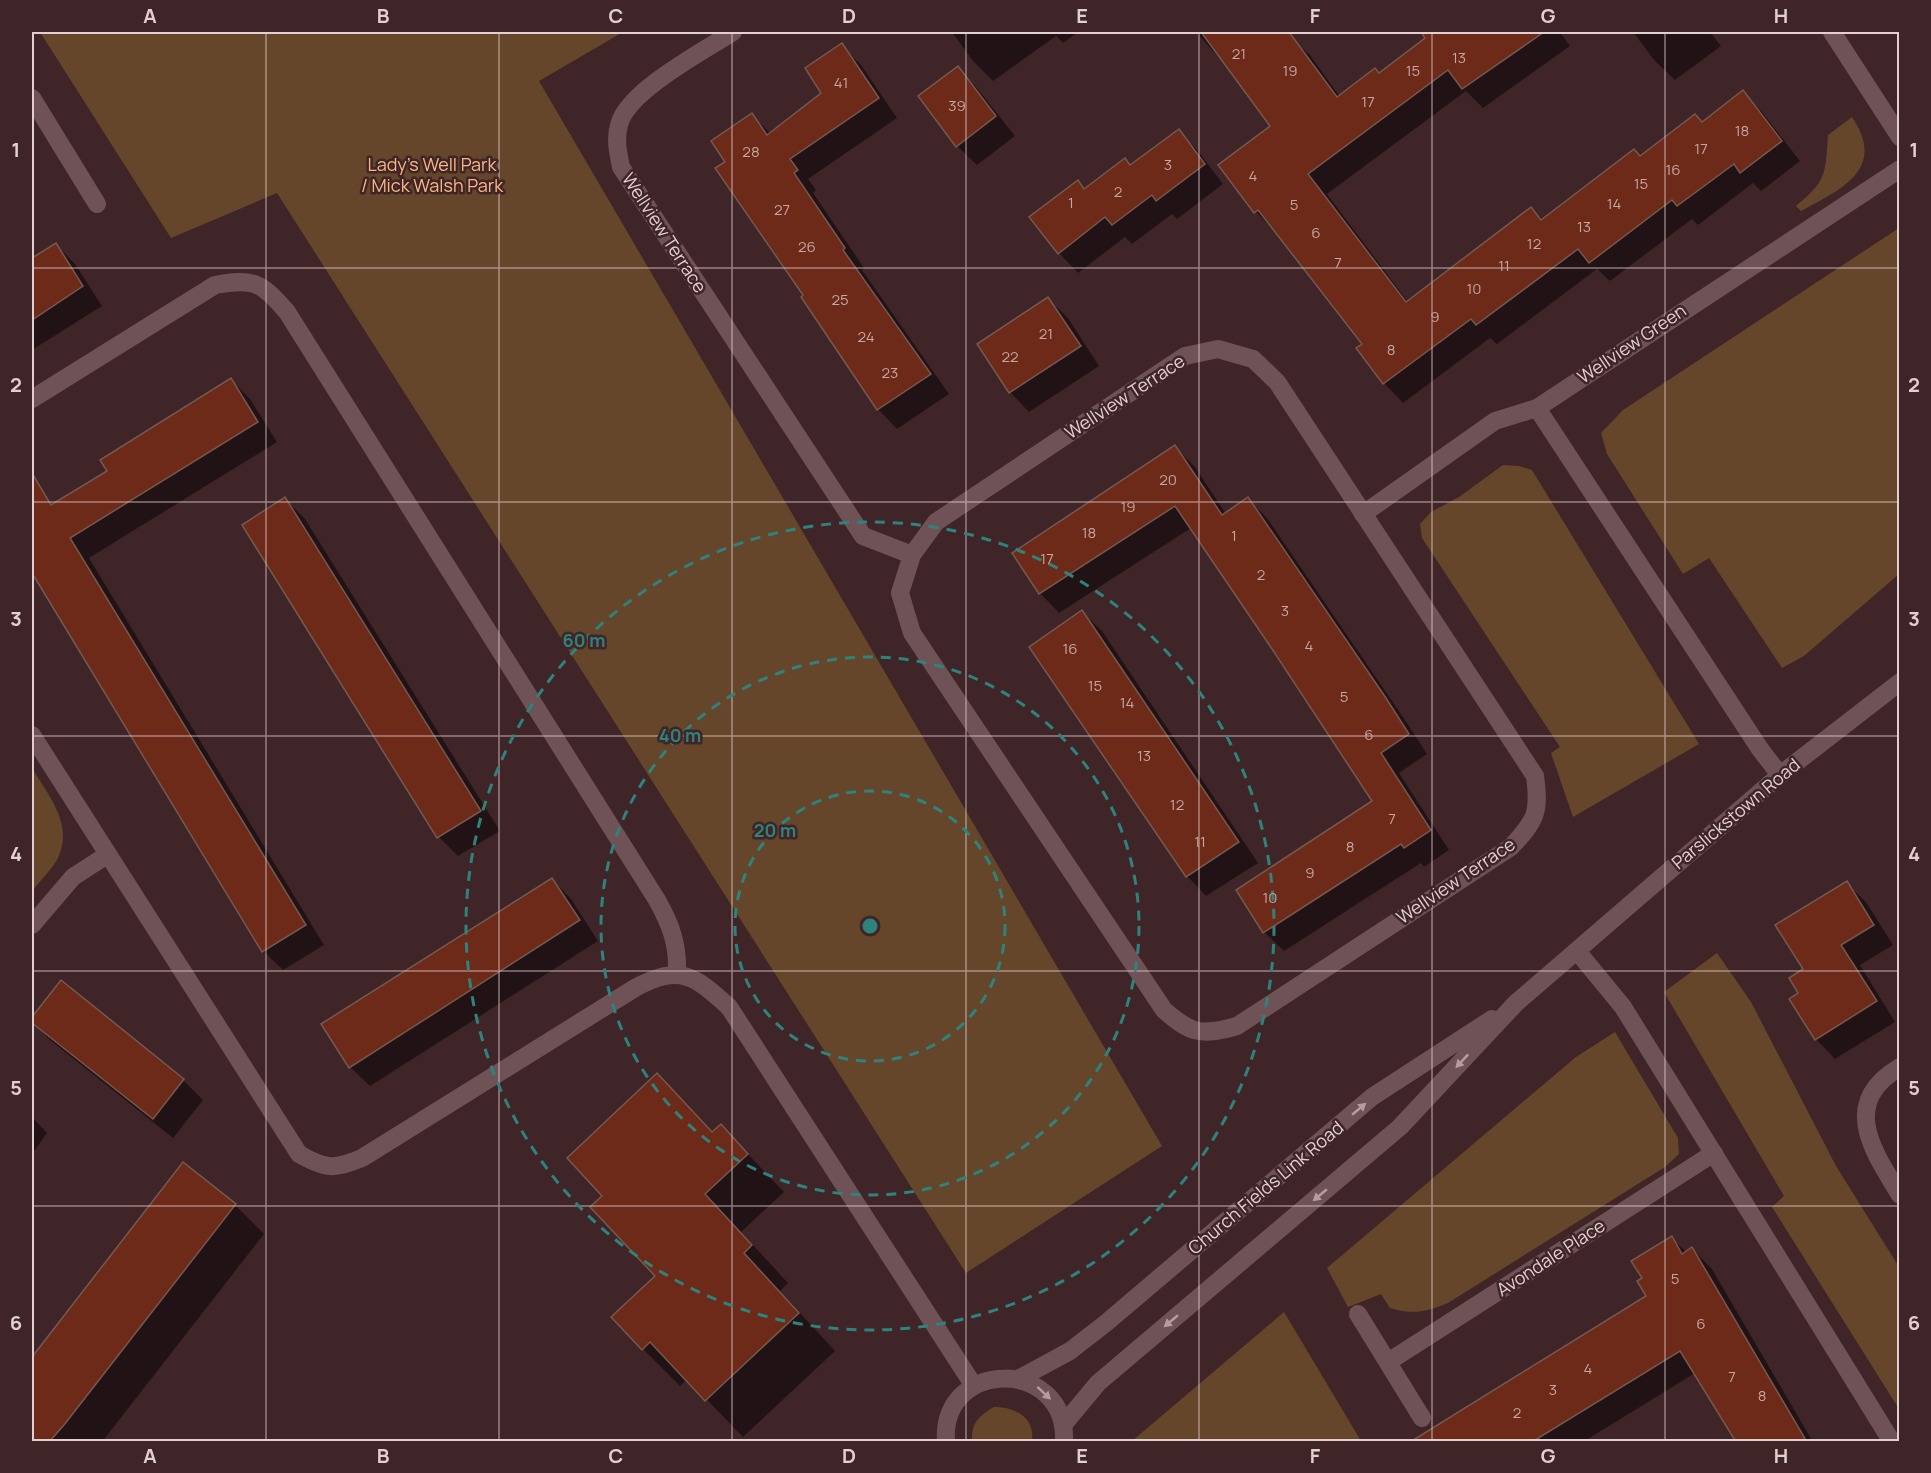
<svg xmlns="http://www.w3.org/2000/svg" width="1931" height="1473" font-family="Manrope,sans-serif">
  <rect width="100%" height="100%" fill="#3f2528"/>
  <g fill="#66462a">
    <polygon points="40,32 623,32 539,81 1162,1146 966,1273 277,193 171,238"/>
    <path d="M 1852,117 C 1887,169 1842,189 1801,211 L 1796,206 C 1827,180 1825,175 1828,135 Z"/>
    <polygon points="1899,228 1899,574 1804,656 1782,668 1709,558 1683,574 1607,454 1601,433 1623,410"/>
    <polygon points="1503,465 1519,466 1532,470 1699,744 1573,817 1551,753 1560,747 1422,538 1420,524 1431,512 1459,497"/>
    <path d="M 32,768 C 48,795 74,824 58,858 C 52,869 40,881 32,891 Z"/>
    <polygon points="1717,953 1751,1002 1836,1166 1899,1267 1899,1409 1772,1207 1784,1196 1664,992"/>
    <path d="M 1615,1032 L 1678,1138 L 1679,1154 L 1665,1167 L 1448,1303 C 1426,1312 1413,1315 1390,1308 L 1381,1294 L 1348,1307 L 1327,1268 L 1576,1057 Z"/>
    <polygon points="1284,1312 1361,1441 1132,1441"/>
    <path d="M 994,1407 C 1015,1407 1035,1417 1032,1441 L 972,1441 C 971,1423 979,1416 994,1407 Z"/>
  </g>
  <g fill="#0007">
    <polygon points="952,32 1078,32 1063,43 1056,36 993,81 973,61"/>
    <polygon points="1196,32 1284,32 1310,55 1340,97 1431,46 1452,32 1560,32 1570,46 1483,108 1466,91 1327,194 1408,302 1531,209 1543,220 1640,158 1702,123 1742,92 1762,112 1800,161 1761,191 1753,183 1698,225 1692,219 1610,281 1597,269 1497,344 1490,338 1403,403 1384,383 1364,344 1275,231 1256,212 1272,126 1230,70"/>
    <polygon points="1633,32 1710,32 1721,46 1675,80 1655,61"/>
    <polygon points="841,45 861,65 897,118 808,179 816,190 813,193 864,268 862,270 949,394 897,429 878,409 805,296 727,162 752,115 771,134 823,93"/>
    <polygon points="958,68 977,88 1015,136 977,165 957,146"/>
    <polygon points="1179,131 1198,151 1223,184 1177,219 1172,214 1132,244 1125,237 1078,273 1059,253 1077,182 1085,190 1131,167"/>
    <polygon points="56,245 75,264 102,306 32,350 32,260"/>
    <polygon points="1048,299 1068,318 1099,366 1029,412 1010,392"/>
    <polygon points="231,380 250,399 277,442 89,558 324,945 283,970 263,951 32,571 32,519 109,472"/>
    <polygon points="1175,447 1195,467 1226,514 1248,499 1267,518 1405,720 1427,754 1399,773 1449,850 1424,867 1421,863 1284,951 1264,932 1375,802 1191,528 1059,613 1040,593"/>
    <polygon points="285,499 305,519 500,831 458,856 439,837"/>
    <polygon points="1082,612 1102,631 1258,863 1206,896 1187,876"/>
    <polygon points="552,879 571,899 598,941 370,1086 350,1067"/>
    <polygon points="1846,883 1866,902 1893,945 1860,965 1895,1022 1835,1059 1816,1039 1805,970"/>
    <polygon points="61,982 183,1080 203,1100 173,1138 50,1040 32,1021"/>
    <polygon points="32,1117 47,1133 32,1154"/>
    <polygon points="721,1126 784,1192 741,1232 788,1283 780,1291 835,1351 743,1437 687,1379 680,1386 643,1349 657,1276 713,1133"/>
    <polygon points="183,1164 235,1205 264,1234 102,1442 32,1442 32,1358"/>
    <polygon points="1672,1238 1687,1253 1692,1249 1712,1269 1813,1442 1738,1442 1695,1373 1583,1442 1456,1442 1648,1297 1644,1278"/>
  </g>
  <g fill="#6d2a19" stroke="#755951" stroke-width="1.5">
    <polygon points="1201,32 1289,32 1337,97 1375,68 1379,73 1425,38 1421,32 1544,32 1462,89 1448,70 1308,174 1406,302 1531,207 1541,220 1634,149 1640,156 1695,114 1702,122 1743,90 1782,141 1740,173 1734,164 1677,206 1672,200 1589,263 1578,249 1476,325 1471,319 1383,384 1356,348 1362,344 1258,210 1254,213 1218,165 1270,126"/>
    <polygon points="842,43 879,98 790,159 798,170 794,173 845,248 843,250 931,374 877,410 801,297 803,295 715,168 725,162 711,141 752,113 767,135 821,93 805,68"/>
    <polygon points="958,66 996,116 956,147 918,96"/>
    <polygon points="1179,129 1205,164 1156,201 1152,195 1112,225 1105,217 1058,254 1029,217 1078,180 1084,189 1125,158 1130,165"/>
    <polygon points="56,243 83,286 32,320 32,258"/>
    <polygon points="1048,297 1081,346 1009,393 977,344"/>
    <polygon points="231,378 258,422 70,538 306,925 262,952 32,573 32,473 51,505 107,471 100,460"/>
    <polygon points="1175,445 1222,515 1248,497 1386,698 1409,734 1381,753 1431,830 1404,848 1401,844 1263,933 1236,890 1372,801 1270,646 1175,506 1039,594 1012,553"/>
    <polygon points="285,497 481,811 437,838 242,525"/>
    <polygon points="1082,610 1239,842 1186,877 1029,647"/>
    <polygon points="552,878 580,920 349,1068 321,1024"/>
    <polygon points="1847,881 1874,925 1841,945 1877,1001 1815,1040 1789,999 1798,993 1789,978 1803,969 1775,925"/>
    <polygon points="61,980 184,1079 153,1119 32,1023 32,1017"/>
    <polygon points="657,1073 712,1132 721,1124 748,1154 705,1194 752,1245 744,1253 799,1313 705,1401 650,1342 642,1350 611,1317 655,1276 590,1207 602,1196 567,1158"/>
    <polygon points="183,1162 236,1204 64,1425 49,1442 32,1442 32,1357"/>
    <polygon points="1672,1236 1682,1254 1692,1247 1807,1442 1736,1442 1680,1351 1532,1442 1410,1442 1646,1296 1637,1281 1642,1278 1631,1261"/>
  </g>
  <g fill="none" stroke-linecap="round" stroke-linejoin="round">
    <g stroke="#6f5256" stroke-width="18">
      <path d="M 733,32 C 704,51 627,91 619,125 C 615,139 618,153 621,167 L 863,536 L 912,555"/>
      <polyline points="1832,32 1900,137"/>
      <polyline points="32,98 97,204"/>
      <path d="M 1218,349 L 1253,359 L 1277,382 L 1535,776 C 1540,813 1536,820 1511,847 L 1237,1026 C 1202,1036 1191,1034 1164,1010 L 912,633 L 900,593 L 912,555 L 936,522 L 1185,356 Z"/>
      <path d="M 32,399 L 215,285 C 254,278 261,282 287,312 L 657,900 C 671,925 678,944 677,973"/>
      <polyline points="1537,408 1760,749 1780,775"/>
      <polyline points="1363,514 1495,421 1537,408 1900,169"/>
      <path d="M 32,735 L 299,1154 C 325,1169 334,1170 362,1158 L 635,988 C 680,964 694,975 729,1007 L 974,1386"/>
      <polyline points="32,925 73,877 107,855"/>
      <polyline points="1577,951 1623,1007 1892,1442"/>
      <path d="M 1900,1067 C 1839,1103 1873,1151 1900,1195"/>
      <polyline points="1358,1314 1422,1418"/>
      <polyline points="1388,1362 1714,1153"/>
    </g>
    <g stroke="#6f5256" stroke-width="18">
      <polyline points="1020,1378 1070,1351 1106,1323 1372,1097 1492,1019"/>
      <polyline points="1063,1425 1098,1383 1400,1127 1516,1003 1780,775 1900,682"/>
      <path d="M 946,1442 C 940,1358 1068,1357 1064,1442"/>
    </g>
  </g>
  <defs><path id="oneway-solid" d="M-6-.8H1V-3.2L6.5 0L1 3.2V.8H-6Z" transform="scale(1.5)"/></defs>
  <g fill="#b39da0">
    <use href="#oneway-solid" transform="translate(1462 1061) rotate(133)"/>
    <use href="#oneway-solid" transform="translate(1359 1109) rotate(-40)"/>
    <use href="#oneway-solid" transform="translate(1320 1195) rotate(140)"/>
    <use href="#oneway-solid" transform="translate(1171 1321) rotate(140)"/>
    <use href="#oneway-solid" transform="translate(1044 1393) rotate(43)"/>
  </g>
  <path fill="none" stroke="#e1cfd1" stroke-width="1.5" stroke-opacity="0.55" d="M 266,32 L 266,1442M 499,32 L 499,1442M 732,32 L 732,1442M 966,32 L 966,1442M 1199,32 L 1199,1442M 1432,32 L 1432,1442M 1665,32 L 1665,1442M 32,268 L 1900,268M 32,502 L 1900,502M 32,736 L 1900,736M 32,971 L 1900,971M 32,1206 L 1900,1206"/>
  <g fill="none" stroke="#2e837d" stroke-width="3" stroke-dasharray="10 8">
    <circle cx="870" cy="926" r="135"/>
    <circle cx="870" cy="926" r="269"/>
    <circle cx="870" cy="926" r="404"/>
  </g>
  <g text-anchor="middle" stroke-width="5" stroke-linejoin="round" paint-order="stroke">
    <g font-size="15" fill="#c4a6a3">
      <text x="1239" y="59">21</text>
      <text x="1459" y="63">13</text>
      <text x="1290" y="76">19</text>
      <text x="1413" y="76">15</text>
      <text x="841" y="88">41</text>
      <text x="1368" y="107">17</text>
      <text x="957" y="111">39</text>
      <text x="1742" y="136">18</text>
      <text x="1701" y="154">17</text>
      <text x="751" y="157">28</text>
      <text x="1168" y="170">3</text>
      <text x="1673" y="175">16</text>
      <text x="1253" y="181">4</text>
      <text x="1641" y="189">15</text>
      <text x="1118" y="197">2</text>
      <text x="1071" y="208">1</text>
      <text x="1614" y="209">14</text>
      <text x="1294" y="210">5</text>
      <text x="782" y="215">27</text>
      <text x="1584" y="232">13</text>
      <text x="1316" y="238">6</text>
      <text x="1534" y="249">12</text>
      <text x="807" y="252">26</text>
      <text x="1338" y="268">7</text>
      <text x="1504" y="271">11</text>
      <text x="1474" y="294">10</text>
      <text x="840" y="305">25</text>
      <text x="1435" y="322">9</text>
      <text x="1046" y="339">21</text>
      <text x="866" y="342">24</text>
      <text x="1391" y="355">8</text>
      <text x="1010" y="362">22</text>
      <text x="890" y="378">23</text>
      <text x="1168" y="485">20</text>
      <text x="1128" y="512">19</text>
      <text x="1089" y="538">18</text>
      <text x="1234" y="541">1</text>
      <text x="1047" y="564">17</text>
      <text x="1261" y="580">2</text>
      <text x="1285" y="616">3</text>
      <text x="1309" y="651">4</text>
      <text x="1070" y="654">16</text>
      <text x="1095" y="691">15</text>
      <text x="1344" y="702">5</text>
      <text x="1127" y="708">14</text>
      <text x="1369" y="740">6</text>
      <text x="1144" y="761">13</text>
      <text x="1177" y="810">12</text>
      <text x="1392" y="824">7</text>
      <text x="1200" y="847">11</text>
      <text x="1350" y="852">8</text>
      <text x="1310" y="878">9</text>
      <text x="1270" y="903">10</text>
      <text x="1675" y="1284">5</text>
      <text x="1701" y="1329">6</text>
      <text x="1588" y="1374">4</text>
      <text x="1732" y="1382">7</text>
      <text x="1553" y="1395">3</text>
      <text x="1762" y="1401">8</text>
      <text x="1517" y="1418">2</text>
    </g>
    <g font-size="18" fill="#f9b780" stroke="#3f2528">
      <text x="432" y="171">Lady's Well Park<tspan x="432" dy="21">/ Mick Walsh Park</tspan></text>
    </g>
    <g font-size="18" fill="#e1cfd1" stroke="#3f2528">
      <text transform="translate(664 233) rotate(57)" y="6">Wellview Terrace</text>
      <text transform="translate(1632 344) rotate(-34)" y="6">Wellview Green</text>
      <text transform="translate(1125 397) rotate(-33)" y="6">Wellview Terrace</text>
      <text transform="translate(1736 814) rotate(-40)" y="6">Parslickstown Road</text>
      <text transform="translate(1456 881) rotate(-34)" y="6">Wellview Terrace</text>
      <text transform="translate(1266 1188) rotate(-40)" y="6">Church Fields Link Road</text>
      <text transform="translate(1551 1258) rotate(-33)" y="6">Avondale Place</text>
    </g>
  </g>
  <circle cx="870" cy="926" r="9" fill="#2e837d" stroke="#3f2528" stroke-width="3"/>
  <g font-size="18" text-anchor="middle" font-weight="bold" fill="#2e837d" stroke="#3f2528" stroke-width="5" stroke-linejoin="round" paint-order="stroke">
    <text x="584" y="647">60 m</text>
    <text x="680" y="742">40 m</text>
    <text x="775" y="837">20 m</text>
  </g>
  <rect width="1931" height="1473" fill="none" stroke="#3f2528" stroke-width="66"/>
  <rect x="33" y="33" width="1865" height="1407" fill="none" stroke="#e1cfd1" stroke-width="2"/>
  <g font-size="20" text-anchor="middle" font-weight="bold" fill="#e1cfd1">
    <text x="150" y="23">A</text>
    <text x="383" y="23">B</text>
    <text x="616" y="23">C</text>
    <text x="849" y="23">D</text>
    <text x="1082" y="23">E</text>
    <text x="1315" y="23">F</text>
    <text x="1548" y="23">G</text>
    <text x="1781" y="23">H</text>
    <text x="16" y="157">1</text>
    <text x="1914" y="157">1</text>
    <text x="16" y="392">2</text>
    <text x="1914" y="392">2</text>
    <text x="16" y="626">3</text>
    <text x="1914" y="626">3</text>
    <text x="16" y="861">4</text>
    <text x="1914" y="861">4</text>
    <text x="16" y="1095">5</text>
    <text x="1914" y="1095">5</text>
    <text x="16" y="1330">6</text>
    <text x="1914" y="1330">6</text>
    <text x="150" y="1463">A</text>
    <text x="383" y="1463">B</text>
    <text x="616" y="1463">C</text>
    <text x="849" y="1463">D</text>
    <text x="1082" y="1463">E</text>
    <text x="1315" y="1463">F</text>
    <text x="1548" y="1463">G</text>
    <text x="1781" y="1463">H</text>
  </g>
</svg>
